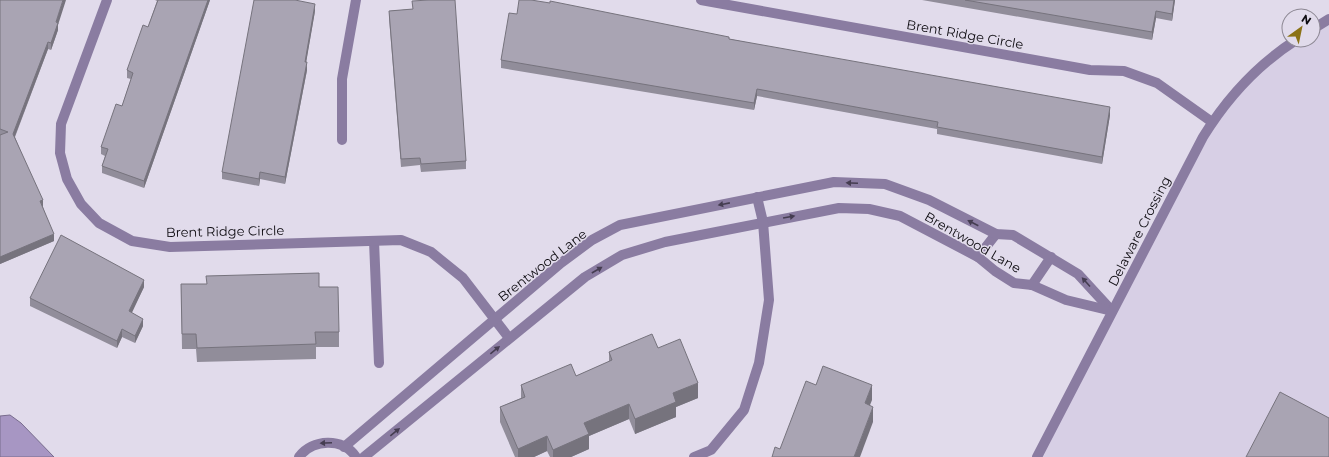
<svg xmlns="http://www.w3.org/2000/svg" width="1329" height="457" font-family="Montserrat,sans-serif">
  <rect width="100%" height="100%" fill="#e1dbeb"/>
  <polygon fill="#d7cfe5" points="1329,19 1329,457 1037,457 1218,112 1296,40 1313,40 1313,29"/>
  <polygon fill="#a796c3" stroke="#786c8d" points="10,415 21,423 54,457 0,457 0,416"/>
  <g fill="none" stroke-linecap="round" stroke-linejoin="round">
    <g stroke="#8a7ca1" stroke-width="10">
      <polyline points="374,241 379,363"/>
      <polyline points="978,257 996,234"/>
      <polyline points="1032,285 1051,257"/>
    </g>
    <g stroke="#8a7ca1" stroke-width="10">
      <polyline points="107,0 61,124 60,153 67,179 81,204 99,223 132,241 170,247 401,240 431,252 463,278 509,338"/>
      <polyline points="701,0 1090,70 1124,71 1157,83 1212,122"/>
      <polyline points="1313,29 1329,19"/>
      <polyline points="342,140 342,79 356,0"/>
      <polyline points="344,447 561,263 592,240 620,225 834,182 885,184 929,200 996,234 1013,235 1078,274 1112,311"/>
      <path d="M 299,457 C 312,439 343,437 356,457"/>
      <polyline points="364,457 585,277 622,255 665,242 839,208 869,209 900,216 978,257 995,271 1014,283 1032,285 1066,300 1112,311"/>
      <polyline points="694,457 711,450 744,410 759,363 769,300 763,222 757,197"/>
      <path d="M 1037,457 L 1203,137 C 1227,98 1257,65 1296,40"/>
    </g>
  </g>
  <g fill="#918d9a">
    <polygon points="0,0 58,25 58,30 51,50 48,49 15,137 43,207 54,241 0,264"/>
    <polygon points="155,0 210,0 144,188 102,173 102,166 105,156 101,154 101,147 122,106 131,79 127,78 127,70 148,27 157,1"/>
    <polygon points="922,0 1175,0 1172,21 1156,18 1152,40"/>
    <polygon points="412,1 466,161 466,169 421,172 420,165 401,167 389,18 389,11 413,9"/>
    <polygon points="550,3 1110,115 1102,164 937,134 937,129 757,96 754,110 501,68 501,60 517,14"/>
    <polygon points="315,11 306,62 307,70 285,184 260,179 259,186 222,179 222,172"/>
    <polygon points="181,284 319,287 339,332 339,347 316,347 316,359 197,362 196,349 182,349"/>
    <polygon points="144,287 131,313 143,326 135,343 122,337 117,348 30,306 30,298"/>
    <polygon points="658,348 698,398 676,407 676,417 635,434 629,419 589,436 589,449 571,457 550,457 547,451 534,457 515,457 500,422 500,407 521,398 521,385 576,376 609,362 609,352"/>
  </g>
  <g fill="#76737d">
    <polygon points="63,0 66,0 58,25 58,30 51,50 51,43 56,22"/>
    <polygon points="208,0 210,0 144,188 144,181"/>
    <polygon points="1174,0 1175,0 1172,21 1172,14"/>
    <polygon points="315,4 315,11 305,69 305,62"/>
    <polygon points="1156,11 1156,18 1152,40 1152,32"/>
    <polygon points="48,42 48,49 13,141 13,134"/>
    <polygon points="307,62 307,70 285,184 285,177"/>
    <polygon points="757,89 757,96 754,110 754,103"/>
    <polygon points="1110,107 1110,115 1102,164 1102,157"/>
    <polygon points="260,172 260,179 259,186 259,179"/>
    <polygon points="43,200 43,208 40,201"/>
    <polygon points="54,234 54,241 0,264 0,257"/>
    <polygon points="144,280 144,287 129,319 129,311"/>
    <polygon points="143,319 143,326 135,343 135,336"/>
    <polygon points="122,329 122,337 117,348 117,341"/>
    <polygon points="698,383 698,398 676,407 676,417 635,434 635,419 673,393"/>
    <polygon points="872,385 872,400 865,418 865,403"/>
    <polygon points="629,404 629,419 589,436 589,449 571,457 553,457 553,450 584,423"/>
    <polygon points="873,407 873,422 860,457 854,457"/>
    <polygon points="547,436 547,451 534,457 518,457 518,449"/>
  </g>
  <g fill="#a9a4b3" stroke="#76737d">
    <polygon points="0,0 63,0 56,22 58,23 51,43 48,42 13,134 43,200 40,201 54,234 0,257 0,135 8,132 0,129"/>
    <polygon points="158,0 208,0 144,181 102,166 108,149 101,147 116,104 122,106 133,73 127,70 143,25 148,27"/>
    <polygon points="254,0 295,0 315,4 305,62 307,62 285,177 260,172 259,179 222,172"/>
    <polygon points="429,0 455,0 466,161 421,164 420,158 401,159 389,11 413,9 412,1"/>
    <polygon points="519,0 531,0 550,3 550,1 729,37 729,39 1110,107 1102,157 937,127 938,122 757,89 754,103 501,60 509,13 517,14"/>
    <polygon points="965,0 1174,0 1172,14 1156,11 1152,32"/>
    <polygon points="61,235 144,280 129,311 143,319 135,336 122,329 117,341 30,298"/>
    <polygon points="319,273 319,287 338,287 339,332 315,332 316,344 197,348 196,334 182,334 181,284 207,284 206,276"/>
    <polygon points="652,334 658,348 680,339 698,383 673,393 676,402 635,419 629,404 584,423 589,434 553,450 547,436 518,449 500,407 525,397 521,385 571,364 576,376 612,360 609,352"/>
    <polygon points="823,366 872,385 865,403 873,407 854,457 772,457 775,447 780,449 806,381 816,385"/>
    <polygon points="1280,392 1329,418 1329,457 1246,457"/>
  </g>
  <defs><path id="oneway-solid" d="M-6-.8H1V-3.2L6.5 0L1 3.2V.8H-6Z"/></defs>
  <g fill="#453d51">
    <use href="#oneway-solid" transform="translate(852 183) rotate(-178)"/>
    <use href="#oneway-solid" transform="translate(724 204) rotate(169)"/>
    <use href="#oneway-solid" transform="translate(789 217) rotate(-10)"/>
    <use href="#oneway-solid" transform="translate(973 223) rotate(-153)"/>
    <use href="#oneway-solid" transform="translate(597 270) rotate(-30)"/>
    <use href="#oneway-solid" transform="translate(1086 282) rotate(-132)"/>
    <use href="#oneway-solid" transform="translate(495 350) rotate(-39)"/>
    <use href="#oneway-solid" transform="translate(395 432) rotate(-39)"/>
    <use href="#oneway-solid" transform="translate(326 443) rotate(177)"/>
  </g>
  <g text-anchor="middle" stroke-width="3" stroke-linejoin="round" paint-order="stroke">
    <g font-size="13" fill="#0c0a0f" stroke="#e1dbeb">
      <text transform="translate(965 34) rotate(10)" y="5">Brent Ridge Circle</text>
      <text transform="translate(225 231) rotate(-1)" y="5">Brent Ridge Circle</text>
      <text transform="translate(1139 231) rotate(-63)" y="5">Delaware Crossing</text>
      <text transform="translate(973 242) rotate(30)" y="5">Brentwood Lane</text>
      <text transform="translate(542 265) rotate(-38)" y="5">Brentwood Lane</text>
    </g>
  </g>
  <g transform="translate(1301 28) rotate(33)"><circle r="19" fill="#e1dbeb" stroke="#8c8793"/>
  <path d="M0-3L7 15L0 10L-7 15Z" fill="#8b7215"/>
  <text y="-6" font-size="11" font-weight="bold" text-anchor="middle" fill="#0c0a0f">N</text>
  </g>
</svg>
